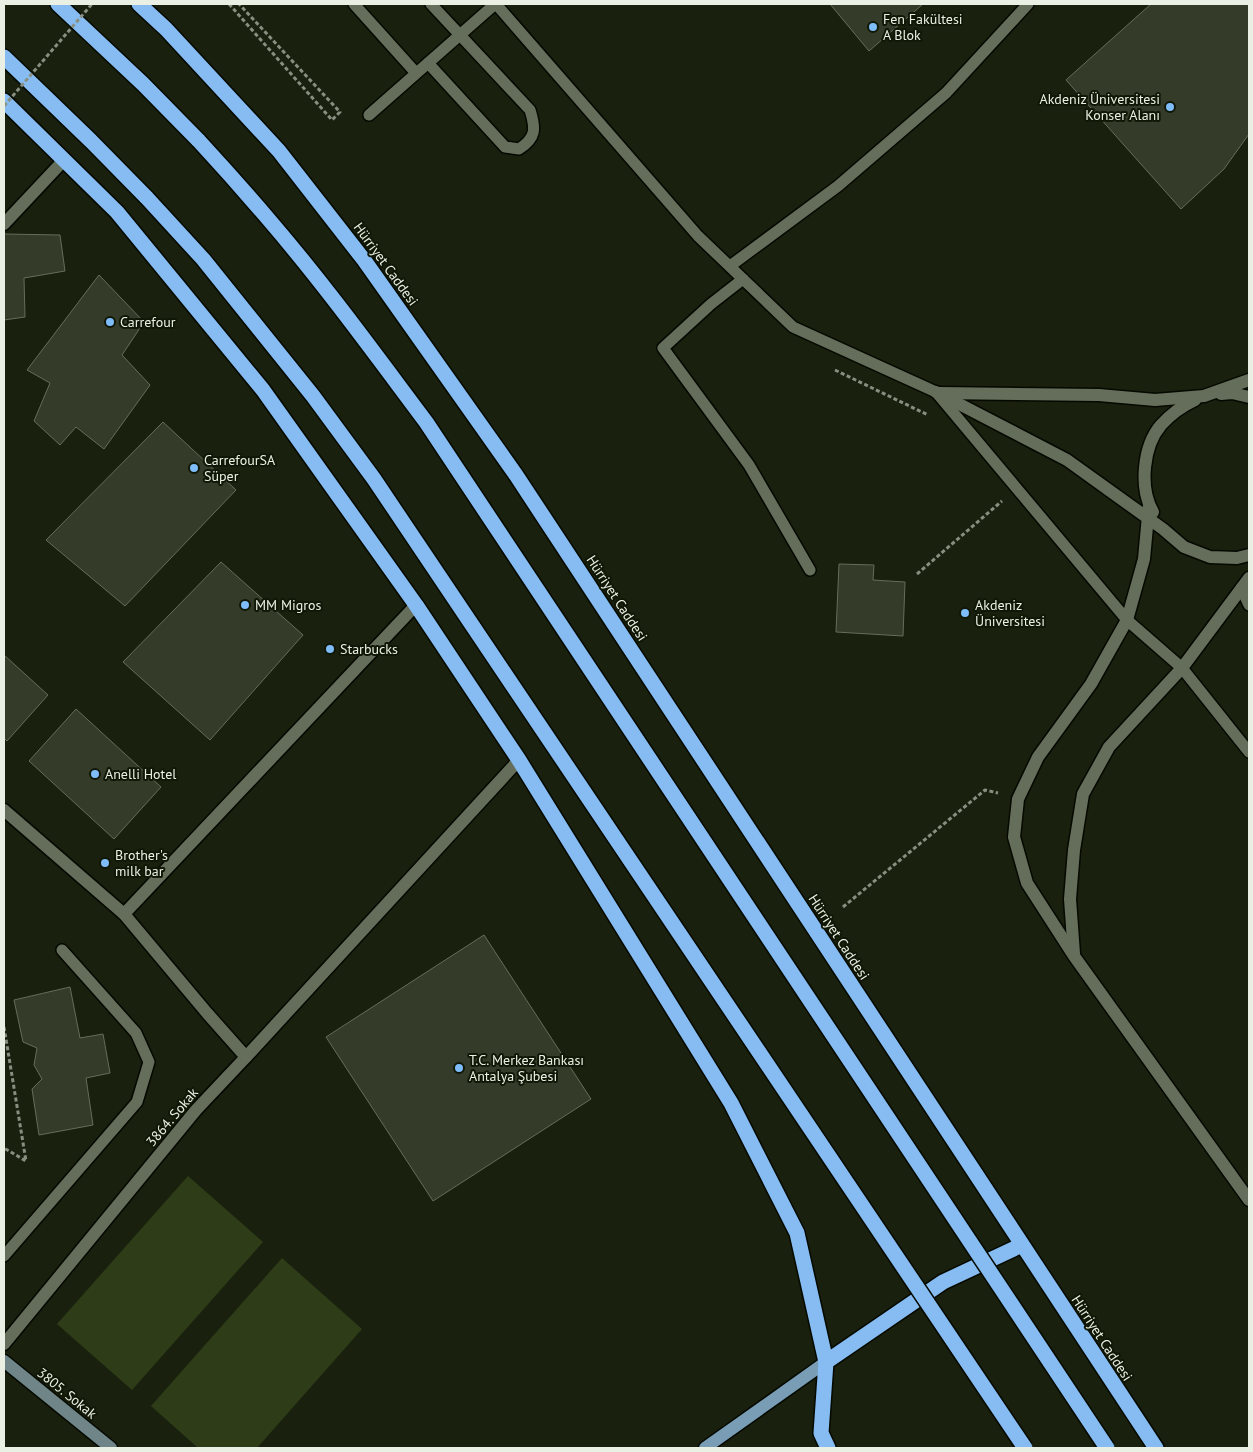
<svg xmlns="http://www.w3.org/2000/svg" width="1253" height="1452" font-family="'PT Sans',sans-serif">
  <rect width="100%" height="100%" fill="#19200e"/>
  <g fill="#2e3c18">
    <polygon points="188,1176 263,1242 132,1390 57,1324"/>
    <polygon points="282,1258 362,1329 257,1448 198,1448 151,1406"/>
  </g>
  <g fill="#343c29" stroke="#656e59">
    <polygon points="830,4 923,4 869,51"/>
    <polygon points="1151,4 1249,4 1249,134 1224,169 1181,209 1066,80"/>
    <polygon points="4,234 60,235 65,271 24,278 25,317 4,320"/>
    <polygon points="99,275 144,322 122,355 150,385 104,449 76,427 60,445 34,421 50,383 27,370"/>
    <polygon points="163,422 236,490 125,606 46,540"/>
    <polygon points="221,562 303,635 210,740 123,662"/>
    <polygon points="839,564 874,565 873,580 905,582 903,636 836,632"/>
    <polygon points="4,655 48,695 7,741 4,738"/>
    <polygon points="76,709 161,787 114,839 29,761"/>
    <polygon points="484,935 591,1099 433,1201 326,1037"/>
    <polygon points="70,987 80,1038 103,1034 110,1073 86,1078 93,1125 39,1135 32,1089 42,1079 34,1065 37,1048 23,1042 14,1000"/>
  </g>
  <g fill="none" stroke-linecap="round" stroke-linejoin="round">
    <g stroke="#050900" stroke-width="14">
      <g id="lane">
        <polyline points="354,4 416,73"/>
        <polyline points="496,4 698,236 793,327 936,392 1127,620 1182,668 1249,752"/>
        <path d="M 428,63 L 505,147 L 519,149 C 536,138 536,129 530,110 L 431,4"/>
        <polyline points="369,115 495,4"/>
        <polyline points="730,266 838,186 946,93 1028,4"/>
        <polyline points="743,279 711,304 663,348 749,465 810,570"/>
        <polyline points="1241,588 1249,605"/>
        <polyline points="4,1256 137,1102 149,1062 136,1033 62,950"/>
      </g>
    </g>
    <g stroke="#050900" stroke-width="15">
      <g id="street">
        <polyline points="4,224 64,160"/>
        <polyline points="936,392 1067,460 1163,529 1184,547 1210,557 1237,558 1249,555"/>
        <polyline points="939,393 1099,395 1155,400 1204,396 1249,380"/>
        <polyline points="1221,394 1232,393 1249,397"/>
        <polyline points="1149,505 1144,559 1127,620 1091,684 1038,757 1018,799 1014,837 1027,883 1074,956 1249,1200"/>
        <path d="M 1153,512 C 1139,488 1143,446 1161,425 C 1171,414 1182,406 1195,400"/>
        <polyline points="4,810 124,914 207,1013 246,1057 196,1110 4,1344"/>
        <polyline points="124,914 416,605"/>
        <polyline points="1074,954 1070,899 1074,850 1083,794 1109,747 1182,668 1249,578"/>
        <polyline points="246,1057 519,760"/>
      </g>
    </g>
    <g stroke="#050900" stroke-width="15">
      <polyline id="secondary" points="4,1361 111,1448"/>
    </g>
    <g stroke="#050900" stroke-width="15">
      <polyline id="primary" points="705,1448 826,1362"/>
    </g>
    <g stroke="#050900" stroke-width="18">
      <g id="highway">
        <polyline points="58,4 143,84 199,141"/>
        <polyline points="139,4 166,29 279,151 364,260 516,475 1156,1448"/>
        <polyline points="4,57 91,141 147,198"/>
        <polyline points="4,101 117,212 263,390 416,605 519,760 731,1103 797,1233 826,1362"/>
        <polyline points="828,1448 821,1433 826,1362 943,1282 1022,1245"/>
      </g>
    </g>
    <g stroke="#898f80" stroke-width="3" stroke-dasharray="4 2.5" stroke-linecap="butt">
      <polyline points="229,4 332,120 340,112 239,4"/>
      <polyline points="835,370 928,415"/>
      <polyline points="917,574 1002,501"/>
      <polyline points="843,907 985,790 998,793"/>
      <polyline points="4,1027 26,1161 4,1148"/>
    </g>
    <use href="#lane" stroke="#656e5a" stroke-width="11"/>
    <use href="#street" stroke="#656e5a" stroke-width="12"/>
    <use href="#secondary" stroke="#6f8587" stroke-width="12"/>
    <use href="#primary" stroke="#799db5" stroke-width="12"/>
    <use href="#highway" stroke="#86bcf1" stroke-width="15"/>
    <g stroke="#050900" stroke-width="18" stroke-linecap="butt">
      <g id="highway-bridge">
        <path d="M 199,141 C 223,167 247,194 270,221 C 325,285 375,354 426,422 L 1107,1448"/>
        <polyline points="147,198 203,259 313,396 374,479 1025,1448"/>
      </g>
    </g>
    <polyline stroke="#898f80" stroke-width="3" stroke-dasharray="4 2.5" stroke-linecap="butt" points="4,106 92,4"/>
    <use href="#highway-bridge" stroke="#86bcf1" stroke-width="15"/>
  </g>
  <g fill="#7ebdf9" stroke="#101706" stroke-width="2">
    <circle cx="873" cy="27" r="5"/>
    <circle cx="1170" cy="107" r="5"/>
    <circle cx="110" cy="322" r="5"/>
    <circle cx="194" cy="468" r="5"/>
    <circle cx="245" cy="605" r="5"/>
    <circle cx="965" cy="613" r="5"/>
    <circle cx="330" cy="649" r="5"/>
    <circle cx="95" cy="774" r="5"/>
    <circle cx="105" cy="863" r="5"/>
    <circle cx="459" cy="1068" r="5"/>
  </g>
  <g text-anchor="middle" stroke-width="4" stroke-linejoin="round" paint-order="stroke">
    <g font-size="14" fill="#eaf0e4" stroke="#101706" text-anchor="start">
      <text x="883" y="24">Fen Fakültesi<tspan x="883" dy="16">A Blok</tspan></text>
      <text x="1160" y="104" text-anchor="end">Akdeniz Üniversitesi<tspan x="1160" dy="16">Konser Alanı</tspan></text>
      <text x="120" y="327">Carrefour</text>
      <text x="204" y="465">CarrefourSA<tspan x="204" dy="16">Süper</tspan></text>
      <text x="255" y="610">MM Migros</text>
      <text x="975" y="610">Akdeniz<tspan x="975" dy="16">Üniversitesi</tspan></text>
      <text x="340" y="654">Starbucks</text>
      <text x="105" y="779">Anelli Hotel</text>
      <text x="115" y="860">Brother's<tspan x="115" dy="16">milk bar</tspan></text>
      <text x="469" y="1065">T.C. Merkez Bankası<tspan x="469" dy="16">Antalya Şubesi</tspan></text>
    </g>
    <g font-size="14" fill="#eaf0e4" stroke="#101706">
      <text transform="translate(386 264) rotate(54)" y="5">Hürriyet Caddesi</text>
      <text transform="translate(617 598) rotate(57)" y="5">Hürriyet Caddesi</text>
      <text transform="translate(839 937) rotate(57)" y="5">Hürriyet Caddesi</text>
      <text transform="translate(172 1117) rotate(-50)" y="5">3864. Sokak</text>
      <text transform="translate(1102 1338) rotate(57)" y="5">Hürriyet Caddesi</text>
      <text transform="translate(67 1393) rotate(39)" y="5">3805. Sokak</text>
    </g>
  </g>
  <rect width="1253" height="1452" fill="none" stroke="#eaf0e4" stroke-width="10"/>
</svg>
